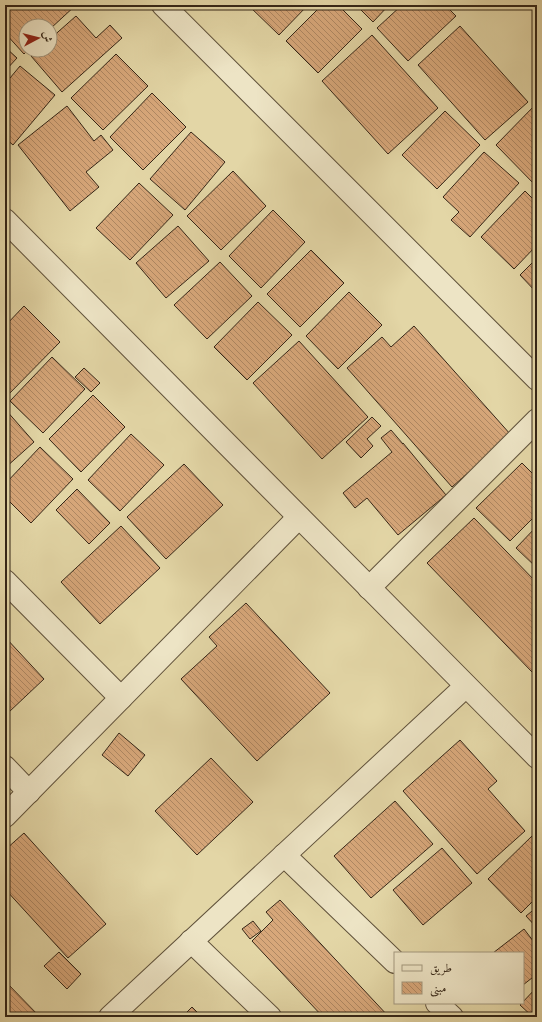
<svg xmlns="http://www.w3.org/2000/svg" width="542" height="1022" font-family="'EB Garamond',Amiri,serif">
  <defs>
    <pattern id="building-back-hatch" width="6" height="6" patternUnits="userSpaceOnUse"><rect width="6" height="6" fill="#d7a77a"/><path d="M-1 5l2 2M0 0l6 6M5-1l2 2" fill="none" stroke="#af8863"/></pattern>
  </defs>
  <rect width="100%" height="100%" fill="#e3d6a6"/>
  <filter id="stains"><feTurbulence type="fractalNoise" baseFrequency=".005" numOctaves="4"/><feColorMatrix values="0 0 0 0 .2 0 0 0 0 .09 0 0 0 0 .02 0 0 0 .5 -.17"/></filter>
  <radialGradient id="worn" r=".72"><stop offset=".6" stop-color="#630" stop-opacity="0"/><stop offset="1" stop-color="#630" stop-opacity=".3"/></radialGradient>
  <g fill="url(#building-back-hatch)" stroke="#352617">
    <polygon points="5,5 76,5 50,29 50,26 26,26 26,50 28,50 24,54 5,33"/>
    <polygon points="248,5 308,5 279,35"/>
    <polygon points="322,5 338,5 362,29 318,73 286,41"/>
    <polygon points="356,5 389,5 373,22"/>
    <polygon points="402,5 445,5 456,16 408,61 377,28"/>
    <polygon points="76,16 96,38 110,25 122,38 62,92 31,56 38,50 50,50 50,39"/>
    <polygon points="460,26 528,102 485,140 418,65"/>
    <polygon points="372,35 438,108 388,154 322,81"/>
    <polygon points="5,47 17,58 5,71"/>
    <polygon points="116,54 148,86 103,130 71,98"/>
    <polygon points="20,66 55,95 13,145 5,138 5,84"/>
    <polygon points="152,93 186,127 143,170 110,137"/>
    <polygon points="537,103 537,187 496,145"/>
    <polygon points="67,106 94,141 101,135 113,150 86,172 99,187 70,211 18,145"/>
    <polygon points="445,111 480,145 437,189 402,155"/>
    <polygon points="191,132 225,162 185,210 150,179"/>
    <polygon points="484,152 519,183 470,237 451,220 459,212 443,197"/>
    <polygon points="233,171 266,206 221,250 187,216"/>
    <polygon points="139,183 173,215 130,260 96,228"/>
    <polygon points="525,191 537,203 537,245 514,269 481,237"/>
    <polygon points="273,210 305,242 261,288 229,256"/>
    <polygon points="178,226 209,261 166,298 136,263"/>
    <polygon points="311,250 344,283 300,327 267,294"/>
    <polygon points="537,258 537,293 520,275"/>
    <polygon points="220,262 252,296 207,339 174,305"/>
    <polygon points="349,292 382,325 338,369 306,336"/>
    <polygon points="258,302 292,335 247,380 214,347"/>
    <polygon points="24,306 60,342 5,398 5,326"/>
    <polygon points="414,326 511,435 452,487 347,368 382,337 391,347"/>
    <polygon points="299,341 368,417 322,459 253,383"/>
    <polygon points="52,357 85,389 43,433 10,401"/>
    <polygon points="84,368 100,383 91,392 75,377"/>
    <polygon points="93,395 125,427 81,472 49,439"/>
    <polygon points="5,409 34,442 5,468"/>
    <polygon points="372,417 381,426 367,439 373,446 361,458 346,442"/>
    <polygon points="391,430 403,444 403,443 446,495 398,535 367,498 355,508 343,493 392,452 381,438"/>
    <polygon points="131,434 164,465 120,511 88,480"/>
    <polygon points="40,447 73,479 31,523 5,497 5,484"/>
    <polygon points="522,463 537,478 537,514 510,541 476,508"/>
    <polygon points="184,464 223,505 166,559 127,517"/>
    <polygon points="77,489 110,523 89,544 56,510"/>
    <polygon points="474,518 537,583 537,668 532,672 427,563"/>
    <polygon points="121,526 160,568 100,624 61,582"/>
    <polygon points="537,526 537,568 516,548"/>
    <polygon points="246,603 330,693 257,761 181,679 217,646 209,637"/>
    <polygon points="5,637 44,679 9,712 5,708"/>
    <polygon points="119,733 145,755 128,776 102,755"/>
    <polygon points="460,740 497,781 488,789 525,831 477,874 403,791"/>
    <polygon points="211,758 253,802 197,855 155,811"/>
    <polygon points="395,801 433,844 371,898 334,856"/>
    <polygon points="24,833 106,924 68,958 5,889 5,850"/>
    <polygon points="533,835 537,839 537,897 521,913 488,879"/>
    <polygon points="442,848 472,883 423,925 393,890"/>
    <polygon points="280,900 389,1017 323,1017 252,941 273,920 266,912"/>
    <polygon points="537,907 537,928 526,916"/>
    <polygon points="253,921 261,931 250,939 242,929"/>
    <polygon points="524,929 537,946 537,974 523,985 523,953 493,953"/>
    <polygon points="59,952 81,974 67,989 44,966"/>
    <polygon points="5,981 40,1017 5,1017"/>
    <polygon points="537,987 537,1017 533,1017 520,1005"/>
    <polygon points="192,1007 202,1017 182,1017"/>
  </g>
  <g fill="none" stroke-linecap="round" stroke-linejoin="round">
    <g stroke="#60523b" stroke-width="24">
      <g id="minor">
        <polyline points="163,5 537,379"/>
        <polyline points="5,220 537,757"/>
        <polyline points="5,581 121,698"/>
        <polyline points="369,588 537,420"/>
        <polyline points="5,767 29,792"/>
        <polyline points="5,816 299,517"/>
        <polyline points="284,855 395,962"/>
        <polyline points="191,941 270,1017"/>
        <polyline points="437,1003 452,1017"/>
        <polyline points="110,1017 466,686"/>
      </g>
    </g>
    <use href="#minor" stroke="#ede4c5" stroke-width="22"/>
  </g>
  <rect width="542" height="1022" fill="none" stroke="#e3d6a6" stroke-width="20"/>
  <rect x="6" y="6" width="530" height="1010" fill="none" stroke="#352617" stroke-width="2"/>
  <rect x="10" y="10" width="522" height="1002" fill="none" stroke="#352617"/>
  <rect x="394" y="952" width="130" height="52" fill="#ede4c5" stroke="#a3987f"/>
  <rect x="402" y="965" width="20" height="6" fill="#ede4c5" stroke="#a3987f"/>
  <text x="430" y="972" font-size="12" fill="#352617">طريق</text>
  <rect x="402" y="982" width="20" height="12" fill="url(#building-back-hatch)" stroke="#a3987f"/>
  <text x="430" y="992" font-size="12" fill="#352617">مبنى</text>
  <g transform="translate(38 38) rotate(83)"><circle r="19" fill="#ede4c5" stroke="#a3987f"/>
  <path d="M0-3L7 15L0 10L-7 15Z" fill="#8f2418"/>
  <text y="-6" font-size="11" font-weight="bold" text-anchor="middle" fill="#352617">ش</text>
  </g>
  <rect width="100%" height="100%" filter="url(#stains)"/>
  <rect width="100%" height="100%" fill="url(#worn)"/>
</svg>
